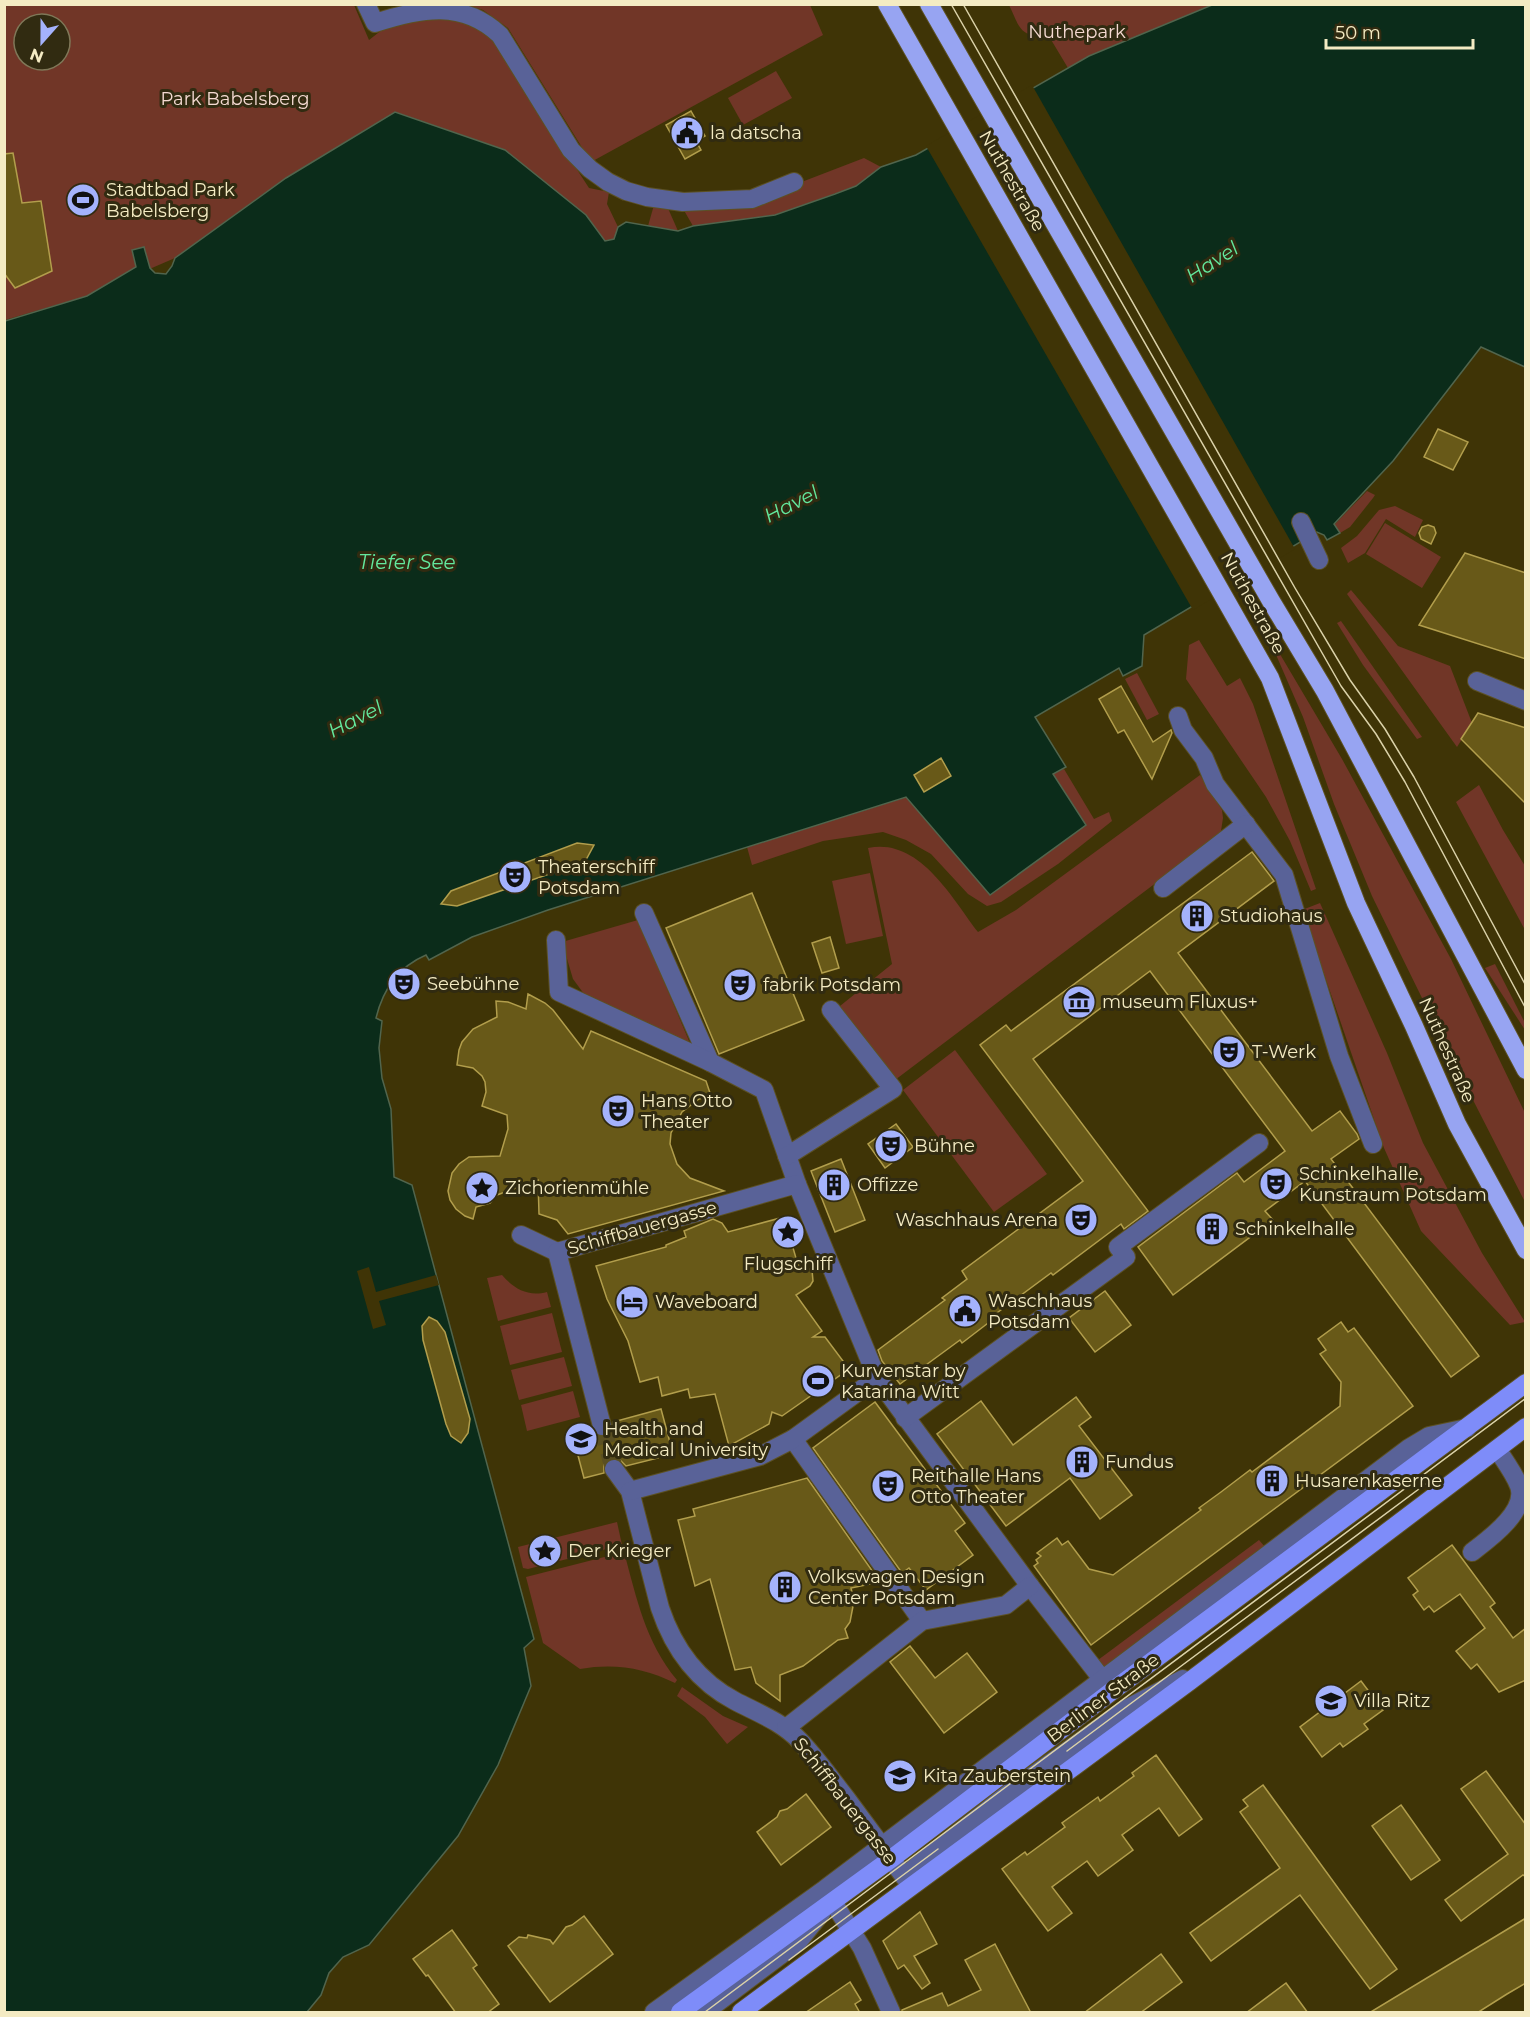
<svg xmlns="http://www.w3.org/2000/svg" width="1530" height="2017" font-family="Montserrat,sans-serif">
  <rect width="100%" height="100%" fill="#3f3406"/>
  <g fill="#713627" fill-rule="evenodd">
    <path d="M 4,5 L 354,5 L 369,40 L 387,26 L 420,17 L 453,16 L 487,31 L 589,188 L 609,192 L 607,204 L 618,227 L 614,239 L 605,241 L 586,215 L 395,112 L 286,178 L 175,258 L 87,296 L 5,320 ZM 24,24 L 60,24 L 60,60 L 24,60 Z"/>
    <polygon points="466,5 810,5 823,35 591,162 508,28 483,10"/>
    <path d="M 1009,5 L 1212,5 L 1089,56 L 1068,68 L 1041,23 L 1034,34 C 1019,36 1015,16 1009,5 Z"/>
    <polygon points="776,71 792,98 743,125 728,98"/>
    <polygon points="864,158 881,167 856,186 775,215 693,226 682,207 786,188"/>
    <polygon points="654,205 667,206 678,231 648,226"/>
    <polygon points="1367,491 1375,495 1373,498 1350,527 1340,533 1334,525"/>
    <polygon points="1395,506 1423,520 1415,537 1386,519 1365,553 1348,563 1341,548 1357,536 1379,510"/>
    <polygon points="1385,523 1441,557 1422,588 1366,554"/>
    <polygon points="1351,590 1398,646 1450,666 1472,723 1457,747 1347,594"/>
    <polygon points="1255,612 1342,759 1451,959 1525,1113 1525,1202 1447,1049 1372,896 1334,804 1303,717 1277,657 1253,613"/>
    <polygon points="1341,621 1422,737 1417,739 1363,665 1337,623"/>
    <polygon points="1199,640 1227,686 1240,678 1253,704 1316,889 1311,891 1290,841 1266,797 1186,679 1189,645"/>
    <polygon points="1137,673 1159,714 1147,720 1125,679"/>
    <polygon points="1064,769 1094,819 1109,812 1112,821 1058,864 1001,902 987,906 968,894 931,854 906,840 883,832 823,841 752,865 747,847 907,797 990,895 1053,774"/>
    <path d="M 1200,775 L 1222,810 L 1223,818 L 1221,831 L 1222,833 L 895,1080 L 840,1006 L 892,964 L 868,848 C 919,837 952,898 978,932 L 1016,910 Z"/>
    <polygon points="1479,785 1503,830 1525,866 1525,930 1456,802"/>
    <polygon points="870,873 883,936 846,944 832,881"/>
    <polygon points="1320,903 1387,1053 1423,1143 1482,1253 1525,1322 1510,1325 1421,1231 1384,1148 1302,910"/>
    <polygon points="638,920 692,1048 587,998 573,979 562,942"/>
    <polygon points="1495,964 1525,1023 1525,1030 1485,968"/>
    <polygon points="955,1050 1047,1174 994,1212 903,1090"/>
    <path d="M 502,1275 C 514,1289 528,1297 547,1292 L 551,1307 L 498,1321 L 487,1278 Z"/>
    <polygon points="552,1313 562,1352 510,1365 500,1326"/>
    <polygon points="564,1357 572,1386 519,1400 511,1370"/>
    <polygon points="573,1391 580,1417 527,1431 521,1405"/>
    <polygon points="617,1522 622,1545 528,1569 523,1568 518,1547"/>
    <polygon points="1259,1540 1265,1547 1106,1670 1098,1660"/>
    <path d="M 624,1552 C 637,1599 645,1641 677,1680 L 675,1683 C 644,1668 615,1663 580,1669 L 543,1643 L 526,1577 Z"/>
    <polygon points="682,1687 723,1716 748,1727 727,1744 705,1717 677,1696"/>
  </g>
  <path fill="#0b2c1a" stroke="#51654d" stroke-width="1.5" d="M 1212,5 L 1525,5 L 1525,367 L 1481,347 L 1393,461 L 1334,524 L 1340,533 L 1327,540 L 1324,535 L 1317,532 L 1144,635 L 1142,666 L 1123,676 L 1119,668 L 1035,717 L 1066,767 L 1053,774 L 1086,825 L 990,895 L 906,797 L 548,910 L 472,937 L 429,960 L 426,955 C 398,967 383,989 376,1018 L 382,1021 L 379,1048 L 382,1078 L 391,1109 L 394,1177 L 412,1185 L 534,1639 L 524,1648 L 531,1686 L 498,1765 L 458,1836 L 369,1945 L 343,1957 L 329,1973 L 321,1995 L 307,2012 L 5,2012 L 5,321 L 87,296 L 136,267 L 132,250 L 144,247 L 150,268 L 155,273 L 166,274 L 172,266 L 175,258 L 286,178 L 395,112 L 505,150 L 586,215 L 605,241 L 614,239 L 618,227 L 626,222 L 678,231 L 693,226 L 775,215 L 835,194 L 856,186 L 881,167 L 916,155 L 1089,56 Z"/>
  <g fill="#3f3406">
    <polygon points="1032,85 1295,549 1193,610 926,146"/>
    <polygon points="369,1267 376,1292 436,1275 439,1285 379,1301 386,1325 373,1329 357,1271"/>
  </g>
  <g fill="#685918" stroke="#b29e4c" stroke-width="1.5">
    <polygon points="691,111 705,136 696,141 701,150 685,159 666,125"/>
    <polygon points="13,153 22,203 41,201 52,271 15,288 4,273 4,154"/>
    <polygon points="1438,429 1468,442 1453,470 1424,457"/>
    <polygon points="1428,525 1434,527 1436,533 1431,544 1421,539 1419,533 1422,527"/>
    <polygon points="1465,553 1526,573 1526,659 1419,625"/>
    <polygon points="1121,686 1153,742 1171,730 1172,733 1152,779 1124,730 1118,733 1099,699"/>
    <polygon points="1478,713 1526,728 1526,804 1461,739"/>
    <polygon points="941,758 951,776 924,792 914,775"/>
    <polygon points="577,843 594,845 587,858 581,863 457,906 441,904 451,891"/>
    <polygon points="1252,852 1274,881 1178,953 1312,1131 1340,1111 1357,1134 1359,1139 1331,1159 1479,1356 1451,1377 1305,1181 1265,1211 1273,1220 1173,1295 1138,1247 1237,1173 1244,1182 1285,1151 1150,971 1033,1059 1148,1211 1124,1229 1121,1224 1053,1275 1051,1273 990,1318 992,1320 962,1343 960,1340 900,1384 882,1361 878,1350 945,1300 942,1298 967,1279 962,1271 1083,1181 980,1045 1006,1025 1011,1031"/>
    <polygon points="752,893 804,1020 719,1054 666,928"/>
    <polygon points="830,937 839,968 822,973 812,943"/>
    <polygon points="528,994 545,1003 553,1010 583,1049 591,1031 706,1081 711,1096 699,1099 682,1112 671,1133 670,1144 677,1164 690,1178 724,1191 568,1234 557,1220 539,1214 538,1180 497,1195 490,1203 476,1207 473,1219 465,1216 456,1209 450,1200 448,1191 452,1173 459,1164 469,1157 500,1156 508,1129 507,1115 482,1106 486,1092 485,1082 482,1076 473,1068 457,1065 459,1050 462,1042 473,1029 497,1017 496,1001 508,1002 526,1009"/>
    <polygon points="896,1124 913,1147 885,1168 868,1144"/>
    <polygon points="841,1159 865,1220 835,1232 811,1171"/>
    <polygon points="784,1217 798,1265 812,1270 813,1281 810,1286 796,1295 822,1331 813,1337 825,1337 849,1369 782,1416 772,1412 769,1424 729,1446 715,1394 690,1398 688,1389 662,1396 658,1377 640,1382 628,1341 607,1299 596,1266 666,1247 666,1245 686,1237 684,1231 713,1219 722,1223 728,1232"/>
    <polygon points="1105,1291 1131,1325 1095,1352 1069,1318"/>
    <polygon points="429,1317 437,1321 445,1332 470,1419 468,1433 461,1443 451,1436 446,1424 423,1340 422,1326"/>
    <polygon points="1341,1322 1348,1332 1354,1328 1413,1406 1091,1645 1034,1566 1038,1563 1036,1560 1041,1556 1037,1553 1057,1538 1062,1545 1068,1541 1089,1569 1113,1575 1201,1510 1199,1508 1221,1492 1250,1470 1252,1472 1340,1406 1341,1382 1320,1354 1326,1350 1318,1339"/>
    <polygon points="1076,1397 1091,1417 1079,1426 1132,1495 1100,1519 1070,1478 1006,1526 937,1434 981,1401 1013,1445"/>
    <polygon points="875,1402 965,1523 955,1531 973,1555 926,1590 909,1568 902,1573 813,1448"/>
    <polygon points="661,1409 672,1450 657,1454 658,1458 626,1466 619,1459 612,1458 604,1464 604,1473 584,1478 572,1433 591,1428 594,1434 600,1437 605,1437 613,1430 613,1422"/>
    <polygon points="807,1478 880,1582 851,1588 854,1601 850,1622 845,1629 848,1638 838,1640 803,1666 780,1675 780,1701 756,1683 751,1667 735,1670 710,1579 695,1586 678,1520 695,1516 693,1509"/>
    <polygon points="1452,1545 1495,1603 1490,1607 1513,1638 1526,1628 1526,1680 1499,1692 1477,1664 1471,1669 1456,1651 1485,1628 1460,1594 1434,1612 1429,1606 1424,1610 1413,1595 1418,1591 1408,1578"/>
    <polygon points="910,1646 935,1678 967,1653 997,1692 944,1733 890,1662"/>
    <polygon points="1361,1681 1383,1710 1364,1724 1368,1729 1343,1747 1340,1743 1322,1757 1300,1727"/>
    <polygon points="1156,1755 1202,1819 1179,1836 1159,1808 1122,1835 1133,1850 1098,1876 1087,1861 1052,1887 1072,1913 1048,1931 1002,1869 1025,1852 1027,1855 1065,1827 1062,1823 1098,1797 1100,1801 1134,1776 1132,1773"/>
    <polygon points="1486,1771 1526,1825 1526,1877 1523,1875 1461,1921 1445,1900 1508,1854 1461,1789"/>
    <polygon points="1263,1785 1397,1969 1370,1989 1300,1895 1211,1961 1190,1933 1280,1868 1240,1812 1248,1806 1243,1800"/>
    <polygon points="806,1794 831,1827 781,1865 757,1832 777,1817 780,1811 787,1809"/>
    <polygon points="1401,1805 1440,1860 1411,1880 1372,1826"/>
    <polygon points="920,1912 937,1944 914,1956 930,1983 922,1989 904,1965 898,1969 883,1941"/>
    <polygon points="584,1916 613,1954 550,2002 508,1946 519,1937 527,1938 528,1935 550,1940 553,1944 566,1927 572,1925"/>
    <polygon points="1526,1918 1526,1983 1507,1994 1477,2013 1369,2013"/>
    <polygon points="452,1930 477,1965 473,1968 499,2004 487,2013 456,2013 428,1975 426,1976 413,1959"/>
    <polygon points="995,1944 1031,2013 902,2013 902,2010 942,1993 948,2006 981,1990 965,1960"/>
    <polygon points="1161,1954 1182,1982 1140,2013 1084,2013"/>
    <polygon points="850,1982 861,2000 855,2004 860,2013 805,2013"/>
    <polygon points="1286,1983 1308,2013 1246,2013"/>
  </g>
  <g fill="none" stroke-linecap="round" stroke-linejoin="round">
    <polyline stroke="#5a4f22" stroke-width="18" stroke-dasharray="18 9" stroke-linecap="butt" points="602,1426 614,1469"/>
    <g stroke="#5c5124" stroke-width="20">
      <g id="minor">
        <path d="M 366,4 L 375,23 C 421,8 463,0 500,35 L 571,150 L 590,169 L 608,182 L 626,191 L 647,197 L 683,202 L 752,199 L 794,182"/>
        <polyline points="1301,522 1319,560"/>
        <polyline points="1477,681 1526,701"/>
        <polyline points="1178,716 1183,730 1204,758 1215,784 1284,875 1339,1056 1373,1144"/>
        <polyline points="1163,888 1246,824"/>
        <polyline points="644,913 710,1062"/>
        <polyline points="556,940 559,992 710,1062 764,1090 797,1184"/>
        <polyline points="787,1156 893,1089 831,1010"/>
        <polyline points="521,1235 557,1252"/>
        <polyline points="557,1252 797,1184 877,1378 1030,1586 1109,1688"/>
        <polyline points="557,1252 602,1426"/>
        <polyline points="905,1418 1126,1257 1118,1247 1259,1143"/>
        <polyline points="793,1439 922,1621"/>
        <path d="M 614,1469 L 630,1491 L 660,1608 C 673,1647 697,1681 735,1701 C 758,1713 782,1722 800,1741 C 817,1759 831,1779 846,1798 C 868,1828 890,1857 911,1886"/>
        <polyline points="630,1491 760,1456 793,1439 877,1378"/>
        <path d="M 1472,1552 C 1489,1539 1528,1511 1519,1486 C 1514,1473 1504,1460 1497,1449"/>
        <polyline points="786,1728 922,1621 1006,1605 1030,1586"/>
        <polyline points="904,1876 1014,1789 1126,1709 1183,1679"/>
        <polyline points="833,1902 862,1948 891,2012"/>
        <polyline points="654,2012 825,1889 1409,1448 1429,1436 1467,1428"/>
        <polyline points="705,2012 798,1942 822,1912"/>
      </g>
    </g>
    <g stroke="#5c5124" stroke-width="20">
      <g id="major">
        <polyline points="680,2012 891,1859 1112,1691 1526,1383"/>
        <polyline points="741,2012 1190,1681 1526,1427"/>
      </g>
    </g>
    <g stroke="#5c5124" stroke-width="20">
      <g id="highway">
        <polyline points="887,4 1270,678 1356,903 1414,1026 1457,1124 1526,1250"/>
        <polyline points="929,4 1271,601 1325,691 1526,1070"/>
      </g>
    </g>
    <use href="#minor" stroke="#596298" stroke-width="18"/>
    <use href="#major" stroke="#7e8cf9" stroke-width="18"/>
    <use href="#highway" stroke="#97a4f2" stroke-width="18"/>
    <g stroke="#dbd2a9" stroke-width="1.5">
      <polyline points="951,4 1341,686 1376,734 1405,782 1526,1009"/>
      <polyline points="963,4 1295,588 1350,680 1385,729 1414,777 1526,986"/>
      <polyline points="1067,1751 1431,1480"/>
      <polyline points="789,1960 938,1849"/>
      <polyline points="705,2012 1526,1398"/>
    </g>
  </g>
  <defs>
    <g id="civic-disc" transform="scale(1.725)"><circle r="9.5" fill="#a4b2fc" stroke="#312b11"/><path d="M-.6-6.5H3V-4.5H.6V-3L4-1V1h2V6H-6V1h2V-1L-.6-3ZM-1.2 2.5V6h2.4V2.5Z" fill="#111"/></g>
    <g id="stadium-disc" transform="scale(1.725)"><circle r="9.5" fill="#a4b2fc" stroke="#312b11"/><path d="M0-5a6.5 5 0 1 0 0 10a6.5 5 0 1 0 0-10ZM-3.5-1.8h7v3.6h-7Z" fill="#111"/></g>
    <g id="theatre-disc" transform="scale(1.725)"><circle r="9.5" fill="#a4b2fc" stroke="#312b11"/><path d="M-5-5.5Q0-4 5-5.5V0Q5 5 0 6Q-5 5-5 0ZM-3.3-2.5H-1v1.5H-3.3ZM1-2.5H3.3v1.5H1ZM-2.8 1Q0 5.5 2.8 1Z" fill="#111"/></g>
    <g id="building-disc" transform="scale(1.725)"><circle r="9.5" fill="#a4b2fc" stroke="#312b11"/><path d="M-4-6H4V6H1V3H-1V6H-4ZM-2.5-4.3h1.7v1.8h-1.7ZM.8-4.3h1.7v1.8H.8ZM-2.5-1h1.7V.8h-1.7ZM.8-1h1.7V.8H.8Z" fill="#111"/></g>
    <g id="museum-disc" transform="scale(1.725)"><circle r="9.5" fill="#a4b2fc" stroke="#312b11"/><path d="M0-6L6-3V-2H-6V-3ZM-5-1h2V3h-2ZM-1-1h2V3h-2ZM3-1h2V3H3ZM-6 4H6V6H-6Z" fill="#111"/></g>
    <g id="sight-disc" transform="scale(1.725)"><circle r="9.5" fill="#a4b2fc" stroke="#312b11"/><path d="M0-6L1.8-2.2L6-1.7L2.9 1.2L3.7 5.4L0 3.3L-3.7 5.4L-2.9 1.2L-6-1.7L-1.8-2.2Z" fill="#111"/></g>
    <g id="hotel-disc" transform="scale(1.725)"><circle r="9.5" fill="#a4b2fc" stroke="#312b11"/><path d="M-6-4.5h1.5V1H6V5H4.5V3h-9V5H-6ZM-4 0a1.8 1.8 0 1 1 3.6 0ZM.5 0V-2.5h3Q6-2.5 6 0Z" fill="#111"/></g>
    <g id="university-disc" transform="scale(1.725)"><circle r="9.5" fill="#a4b2fc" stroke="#312b11"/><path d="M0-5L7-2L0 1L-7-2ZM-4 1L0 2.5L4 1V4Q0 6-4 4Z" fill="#111"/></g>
    <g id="school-disc" transform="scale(1.725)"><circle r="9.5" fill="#a4b2fc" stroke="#312b11"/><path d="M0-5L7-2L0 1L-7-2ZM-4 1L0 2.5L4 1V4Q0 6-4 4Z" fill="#111"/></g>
  </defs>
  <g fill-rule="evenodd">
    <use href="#civic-disc" x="687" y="133"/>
    <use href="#stadium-disc" x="83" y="200"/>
    <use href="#theatre-disc" x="515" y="877"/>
    <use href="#building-disc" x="1197" y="916"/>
    <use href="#theatre-disc" x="404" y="984"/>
    <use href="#theatre-disc" x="740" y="985"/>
    <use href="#museum-disc" x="1079" y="1002"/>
    <use href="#theatre-disc" x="1229" y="1052"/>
    <use href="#theatre-disc" x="618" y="1111"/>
    <use href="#theatre-disc" x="891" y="1146"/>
    <use href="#theatre-disc" x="1276" y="1184"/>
    <use href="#building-disc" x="834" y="1185"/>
    <use href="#sight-disc" x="482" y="1188"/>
    <use href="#theatre-disc" x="1081" y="1220"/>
    <use href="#building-disc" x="1212" y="1229"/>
    <use href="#sight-disc" x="788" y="1232"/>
    <use href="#hotel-disc" x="632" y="1302"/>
    <use href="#civic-disc" x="965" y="1311"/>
    <use href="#stadium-disc" x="818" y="1381"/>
    <use href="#university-disc" x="581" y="1439"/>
    <use href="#building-disc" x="1082" y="1462"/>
    <use href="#building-disc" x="1272" y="1481"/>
    <use href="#theatre-disc" x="888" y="1486"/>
    <use href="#sight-disc" x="545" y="1551"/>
    <use href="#building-disc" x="785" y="1587"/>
    <use href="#school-disc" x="1331" y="1701"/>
    <use href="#school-disc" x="900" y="1776"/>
  </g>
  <g text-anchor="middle" stroke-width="6" stroke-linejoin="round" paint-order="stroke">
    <g font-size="18" fill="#f5dad2" stroke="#312b11">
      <text x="1077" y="38">Nuthepark</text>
      <text x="235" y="105">Park Babelsberg</text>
    </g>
    <g font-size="18" fill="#f4ebc3" stroke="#312b11" text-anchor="start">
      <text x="710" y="139">la datscha</text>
      <text x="106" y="196">Stadtbad Park<tspan x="106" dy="21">Babelsberg</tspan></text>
      <text x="538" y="873">Theaterschiff<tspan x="538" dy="21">Potsdam</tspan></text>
      <text x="1220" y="922">Studiohaus</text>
      <text x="427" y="990">Seebühne</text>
      <text x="763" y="991">fabrik Potsdam</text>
      <text x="1102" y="1008">museum Fluxus+</text>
      <text x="1252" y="1058">T-Werk</text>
      <text x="641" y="1107">Hans Otto<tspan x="641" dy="21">Theater</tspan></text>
      <text x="914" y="1152">Bühne</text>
      <text x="1299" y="1180">Schinkelhalle,<tspan x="1299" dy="21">Kunstraum Potsdam</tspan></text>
      <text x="857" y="1191">Offizze</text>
      <text x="505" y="1194">Zichorienmühle</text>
      <text x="1058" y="1226" text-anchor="end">Waschhaus Arena</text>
      <text x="1235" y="1235">Schinkelhalle</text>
      <text x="788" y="1270" text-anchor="middle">Flugschiff</text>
      <text x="988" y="1307">Waschhaus<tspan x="988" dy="21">Potsdam</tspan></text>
      <text x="655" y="1308">Waveboard</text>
      <text x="841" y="1377">Kurvenstar by<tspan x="841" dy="21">Katarina Witt</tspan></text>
      <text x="604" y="1435">Health and<tspan x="604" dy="21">Medical University</tspan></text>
      <text x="1105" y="1468">Fundus</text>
      <text x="911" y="1482">Reithalle Hans<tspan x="911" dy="21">Otto Theater</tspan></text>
      <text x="1295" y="1487">Husarenkaserne</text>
      <text x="568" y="1557">Der Krieger</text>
      <text x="808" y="1583">Volkswagen Design<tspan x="808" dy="21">Center Potsdam</tspan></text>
      <text x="1354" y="1707">Villa Ritz</text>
      <text x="923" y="1782">Kita Zauberstein</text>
    </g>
    <g font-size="18" fill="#f4ebc3" stroke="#312b11">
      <text transform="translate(1012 181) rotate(60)" y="6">Nuthestraße</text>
      <text transform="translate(1253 603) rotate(61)" y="6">Nuthestraße</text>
      <text transform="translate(1447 1050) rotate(66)" y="6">Nuthestraße</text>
      <text transform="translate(642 1228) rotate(-16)" y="6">Schiffbauergasse</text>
      <text transform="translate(1103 1698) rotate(-37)" y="6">Berliner Straße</text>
      <text transform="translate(845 1801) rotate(52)" y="6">Schiffbauergasse</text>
    </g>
    <g font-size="20" font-style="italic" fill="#63e99e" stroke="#312b11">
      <text transform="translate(1212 262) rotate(-33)" y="7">Havel</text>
      <text transform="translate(791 504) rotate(-27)" y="7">Havel</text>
      <text x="407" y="569">Tiefer See</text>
      <text transform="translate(355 719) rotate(-27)" y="7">Havel</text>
    </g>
  </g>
  <rect width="1530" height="2017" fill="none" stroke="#f4ebc3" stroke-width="12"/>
  <g transform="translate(42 42) rotate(201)"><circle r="28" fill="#312b11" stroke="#7f7858" stroke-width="1.5"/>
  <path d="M0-4.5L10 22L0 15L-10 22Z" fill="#a4b2fc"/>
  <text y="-9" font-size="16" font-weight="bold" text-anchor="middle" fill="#f4ebc3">N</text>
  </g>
  <path d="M1326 39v9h147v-9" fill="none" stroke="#f4ebc3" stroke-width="3"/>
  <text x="1335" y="39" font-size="18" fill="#f4ebc3" stroke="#312b11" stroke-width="4.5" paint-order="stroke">50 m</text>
</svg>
